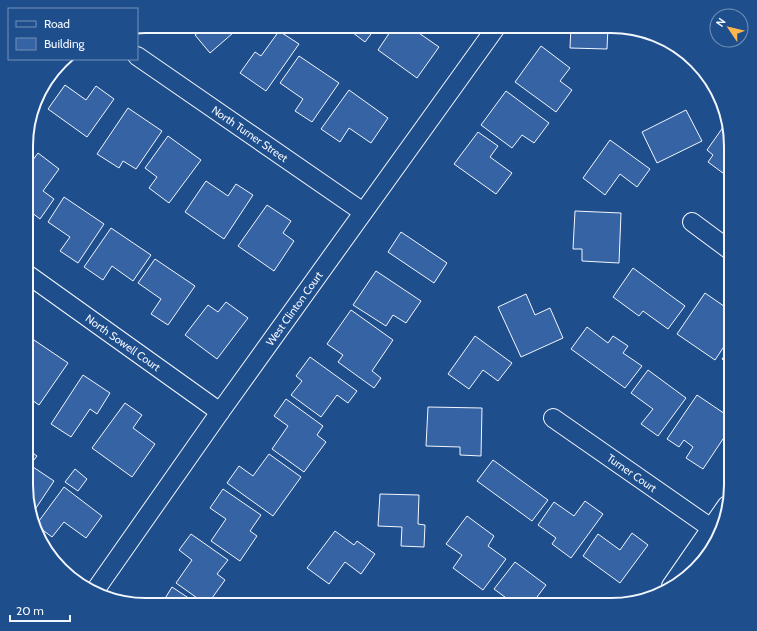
<svg xmlns="http://www.w3.org/2000/svg" width="757" height="631" font-family="Cabin,sans-serif">
  <rect width="100%" height="100%" fill="#1f4e8c"/>
  <g fill="#3563a3" stroke="#f2f6ff">
    <polygon points="206,26 241,26 210,53 195,35"/>
    <polygon points="344,26 377,26 365,42"/>
    <polygon points="394,26 419,26 416,31 439,47 417,78 378,50"/>
    <polygon points="571,26 608,27 607,49 570,48"/>
    <polygon points="279,31 299,44 266,91 240,73 255,52 261,56"/>
    <polygon points="541,46 570,68 560,81 572,90 556,112 515,82"/>
    <polygon points="299,56 339,83 312,122 295,111 303,99 280,83"/>
    <polygon points="65,85 86,100 96,86 114,99 87,137 48,109"/>
    <polygon points="349,90 388,118 371,143 349,128 340,142 321,129"/>
    <polygon points="506,91 549,123 534,143 522,135 512,148 481,125"/>
    <polygon points="128,108 162,131 136,169 123,161 119,168 97,154"/>
    <polygon points="686,110 702,141 657,163 642,132"/>
    <polygon points="726,123 731,146 731,179 708,162 713,155 707,150"/>
    <polygon points="478,132 498,146 490,157 512,173 496,194 454,164"/>
    <polygon points="168,136 201,160 169,203 149,188 157,177 145,168"/>
    <polygon points="610,140 650,169 637,187 620,174 605,195 583,178"/>
    <polygon points="38,153 59,169 43,191 54,199 40,219 27,209 27,168"/>
    <polygon points="206,181 228,196 236,184 253,195 224,239 185,212"/>
    <polygon points="64,197 104,224 78,263 60,251 70,237 48,222"/>
    <polygon points="267,205 291,221 283,233 294,241 274,271 238,246"/>
    <polygon points="575,211 621,213 619,263 582,261 582,249 573,249"/>
    <polygon points="111,228 151,255 133,281 112,266 103,280 84,267"/>
    <polygon points="401,232 447,263 434,283 388,252"/>
    <polygon points="155,259 195,286 168,325 151,314 161,299 138,283"/>
    <polygon points="633,268 685,306 668,329 643,311 639,316 613,297"/>
    <polygon points="376,271 421,301 406,323 393,315 386,326 353,305"/>
    <polygon points="705,293 731,311 731,336 715,360 677,334"/>
    <polygon points="526,294 535,315 550,308 563,338 521,357 498,307"/>
    <polygon points="226,302 248,318 217,359 185,335 208,305 218,312"/>
    <polygon points="351,310 393,340 372,371 381,378 374,388 338,362 343,355 327,344"/>
    <polygon points="587,327 608,343 613,336 628,346 623,353 642,366 625,388 571,349"/>
    <polygon points="475,336 512,363 498,381 483,370 469,389 448,374"/>
    <polygon points="34,340 68,363 39,405 26,396 27,351"/>
    <polygon points="731,347 731,365 722,359"/>
    <polygon points="310,357 357,391 348,403 337,395 321,417 291,395 302,381 296,376"/>
    <polygon points="648,370 686,398 658,436 641,424 653,409 631,393"/>
    <polygon points="83,375 110,393 97,414 90,409 71,437 51,424"/>
    <polygon points="697,395 731,418 731,427 703,469 686,458 693,447 684,440 679,447 667,439"/>
    <polygon points="286,399 323,426 317,435 326,442 304,472 272,449 288,426 274,416"/>
    <polygon points="125,403 142,415 133,428 155,444 132,477 92,448"/>
    <polygon points="428,407 482,408 481,456 460,455 460,447 426,446"/>
    <polygon points="26,448 37,456 30,465 54,481 32,514 26,493"/>
    <polygon points="269,454 301,477 273,516 227,483 239,466 253,476"/>
    <polygon points="493,460 548,500 532,521 477,481"/>
    <polygon points="75,469 87,479 78,491 65,482"/>
    <polygon points="64,487 102,516 86,538 64,522 52,537 36,525"/>
    <polygon points="223,489 261,515 250,531 257,536 240,561 211,541 226,519 210,508"/>
    <polygon points="380,494 419,495 418,524 425,525 424,547 401,546 402,527 378,526"/>
    <polygon points="585,501 603,514 571,558 552,544 556,538 538,525 554,502 574,516"/>
    <polygon points="467,516 494,536 488,546 506,559 483,590 453,568 462,555 446,544"/>
    <polygon points="335,531 354,545 357,541 375,554 361,574 345,562 329,584 307,568"/>
    <polygon points="632,533 648,545 620,583 583,556 598,534 620,550"/>
    <polygon points="191,534 228,560 217,574 225,580 207,605 176,583 192,560 179,550"/>
    <polygon points="515,562 546,585 531,605 511,605 513,603 494,589"/>
    <polygon points="172,587 199,605 161,605"/>
  </g>
  <g fill="none" stroke-linecap="round" stroke-linejoin="round">
    <g stroke="#f2f6ff" stroke-width="20">
      <g id="street">
        <path id="s1" d="M 137,56 L 363,212"/>
        <polyline points="692,222 731,251"/>
        <path id="s2" d="M 27,274 L 220,412"/>
        <path id="s3" d="M 553,418 L 711,528"/>
        <polyline points="671,586 727,505"/>
        <path id="s4" d="M 94,592 L 220,412 L 497,26"/>
      </g>
    </g>
    <use href="#street" stroke="#1f4e8c" stroke-width="18"/>
  </g>
  <g text-anchor="middle" stroke-width="3" stroke-linejoin="round" paint-order="stroke">
    <g font-size="11" fill="#f2f6ff" stroke="#1f4e8c">
      <text dy="4" stroke="none"><textPath href="#s1" startOffset="137">North Turner Street</textPath></text>
      <text dy="4" stroke="none"><textPath href="#s4" startOffset="347">West Clinton Court</textPath></text>
      <text dy="4" stroke="none"><textPath href="#s2" startOffset="118">North Sowell Court</textPath></text>
      <text dy="4" stroke="none"><textPath href="#s3" startOffset="96">Turner Court</textPath></text>
    </g>
  </g>
  <path d="M0 0H757V631H0ZM146 33H611A113 113 0 0 1 724 146V485A113 113 0 0 1 611 598H146A113 113 0 0 1 33 485V146A113 113 0 0 1 146 33Z" fill="#1f4e8c" fill-rule="evenodd"/>
  <path fill="none" stroke="#f2f6ff" stroke-width="2" d="M146 33H611A113 113 0 0 1 724 146V485A113 113 0 0 1 611 598H146A113 113 0 0 1 33 485V146A113 113 0 0 1 146 33Z"/>
  <rect x="8" y="8" width="130" height="52" fill="#1f4e8c" stroke="#7391ba"/>
  <rect x="16" y="21" width="20" height="6" fill="#1f4e8c" stroke="#7391ba"/>
  <text x="44" y="28" font-size="12" fill="#f2f6ff">Road</text>
  <rect x="16" y="38" width="20" height="12" fill="#3563a3" stroke="#7391ba"/>
  <text x="44" y="48" font-size="12" fill="#f2f6ff">Building</text>
  <g transform="translate(729 28) rotate(305)"><circle r="19" fill="#1f4e8c" stroke="#7391ba"/>
  <path d="M0-3L7 15L0 10L-7 15Z" fill="#ffb74d"/>
  <text y="-6" font-size="11" font-weight="bold" text-anchor="middle" fill="#f2f6ff">N</text>
  </g>
  <path d="M10 615v6h60v-6" fill="none" stroke="#f2f6ff" stroke-width="2"/>
  <text x="16" y="615" font-size="12" fill="#f2f6ff" stroke="#1f4e8c" stroke-width="3" paint-order="stroke">20 m</text>
</svg>
